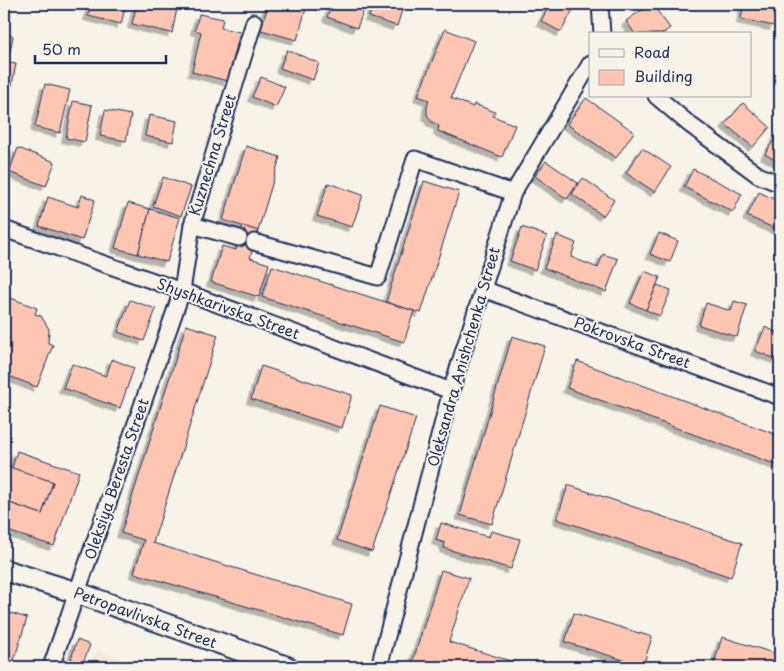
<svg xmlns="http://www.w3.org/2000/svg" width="784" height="671" font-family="'Playpen Sans',sans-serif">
  <defs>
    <filter id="shadow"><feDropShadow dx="-4.5" dy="4.5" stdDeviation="0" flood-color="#0004"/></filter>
  </defs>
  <rect width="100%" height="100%" fill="#f7f3e8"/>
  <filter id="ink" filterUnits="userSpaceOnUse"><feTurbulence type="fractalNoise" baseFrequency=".02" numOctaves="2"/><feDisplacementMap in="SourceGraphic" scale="10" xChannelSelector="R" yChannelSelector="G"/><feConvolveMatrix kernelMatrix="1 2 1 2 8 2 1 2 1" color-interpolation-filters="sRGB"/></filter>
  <g filter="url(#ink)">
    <polygon fill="#f9e6d8" points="97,651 144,667 90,667"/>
    <g fill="#fec6b2" stroke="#1b2f5e" filter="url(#shadow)">
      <polygon points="91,4 126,4 121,24 88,16"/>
      <polygon points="137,4 178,4 172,33 132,24"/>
      <polygon points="268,4 307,5 297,40 261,30"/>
      <polygon points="332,4 366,4 357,28 327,17"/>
      <polygon points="373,4 404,4 397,26 369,17"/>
      <polygon points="550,4 576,4 561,32 541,21"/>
      <polygon points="650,4 652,4 670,28 662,34 635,34 626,21"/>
      <polygon points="744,4 779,4 774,26 741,19"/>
      <polygon points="199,14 223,19 221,28 240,32 228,81 192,72 201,32 195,30"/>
      <polygon points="445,29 474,41 451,98 473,107 474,104 495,112 493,116 515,125 502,157 438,131 439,126 432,122 427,115 427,107 429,100 418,96"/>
      <polygon points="4,34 13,36 10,52 4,51"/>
      <polygon points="287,50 319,63 313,80 280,68"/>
      <polygon points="4,62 16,64 12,85 4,83"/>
      <polygon points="261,77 285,87 276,107 252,97"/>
      <polygon points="45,84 70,90 60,133 35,127"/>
      <polygon points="586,98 634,132 616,158 567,124"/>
      <polygon points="73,101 92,105 85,142 66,138"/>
      <polygon points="743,103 770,127 753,147 725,124"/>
      <polygon points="105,110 131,115 126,141 100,136"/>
      <polygon points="149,115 177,121 173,142 145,136"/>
      <polygon points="780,130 780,163 765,154"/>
      <polygon points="246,146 280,157 258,231 223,220"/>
      <polygon points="18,148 55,162 46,186 9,172"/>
      <polygon points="642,148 671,167 655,192 626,173"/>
      <polygon points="546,161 578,183 567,199 535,176"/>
      <polygon points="693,169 742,194 733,212 684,187"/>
      <polygon points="163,177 191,187 181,216 153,206"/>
      <polygon points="583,178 614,200 603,216 572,194"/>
      <polygon points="424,181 459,192 421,313 386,302"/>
      <polygon points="328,183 363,195 352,227 317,216"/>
      <polygon points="759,192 780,202 780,226 778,230 747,216"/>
      <polygon points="82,195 95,200 82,240 39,226 48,197 78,207"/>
      <polygon points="128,203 150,209 138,254 115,248"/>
      <polygon points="150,209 180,218 167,262 138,254"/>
      <polygon points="243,226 258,231 250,258 269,264 259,297 211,282 222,246 236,250"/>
      <polygon points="522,227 547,236 535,270 510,261"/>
      <polygon points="659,233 678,241 670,262 650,254"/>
      <polygon points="557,235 576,243 571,257 598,268 603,254 618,259 606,292 544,268"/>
      <polygon points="272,266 414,311 404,342 262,297"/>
      <polygon points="644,271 660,277 646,310 630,303"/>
      <polygon points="657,285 671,290 660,316 646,310"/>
      <polygon points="8,297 37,308 35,314 41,316 49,329 48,343 53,345 37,387 4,374 4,302 6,303"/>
      <polygon points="130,300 156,309 144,341 118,332"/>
      <polygon points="734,301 747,305 737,337 699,325 706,303 731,311"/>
      <polygon points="186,325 218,335 153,543 352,604 343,635 134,573 144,540 121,533"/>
      <polygon points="765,327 780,334 780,348 776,359 755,351"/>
      <polygon points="512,336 545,346 492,524 460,515"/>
      <polygon points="112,359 134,368 120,408 63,388 72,364 106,376"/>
      <polygon points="577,361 780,436 780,466 567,388"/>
      <polygon points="261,366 352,395 342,428 251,399"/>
      <polygon points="380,406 416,418 372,552 337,540"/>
      <polygon points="17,451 79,472 54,546 4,530 4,501 42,514 53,482 12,468"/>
      <polygon points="4,465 53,482 42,514 4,501"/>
      <polygon points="568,485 742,543 731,577 557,519"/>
      <polygon points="441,523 489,537 491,531 520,539 511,569 444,548 445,543 436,540"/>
      <polygon points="441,570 469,578 449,642 530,667 411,667"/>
      <polygon points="4,611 27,618 12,667 4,667"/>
      <polygon points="574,613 652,637 643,666 565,642"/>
      <polygon points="722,637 780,655 780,667 713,667"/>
      <polygon points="77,640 90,645 83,663 71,659"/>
    </g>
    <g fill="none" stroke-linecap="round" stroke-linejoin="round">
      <g stroke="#1b2f5e" stroke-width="19">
        <g id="street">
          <polyline points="600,4 602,34"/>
          <polyline points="656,96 689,124 758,175 780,184"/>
          <polyline points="192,225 239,238"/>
          <polyline points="4,229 182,291 451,391"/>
          <polyline points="254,242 378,277 415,159 513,193"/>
          <polyline points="483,289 780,397"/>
          <polyline points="51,667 182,291 192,225 254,22"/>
          <polyline points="379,667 451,391 513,193 590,64"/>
        </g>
      </g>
      <g stroke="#1b2f5e" stroke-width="24">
        <polyline id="secondary" points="4,570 78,593 287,667"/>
      </g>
      <use href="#street" stroke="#f7f3e8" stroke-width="15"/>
      <use href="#secondary" stroke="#f7f3e8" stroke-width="20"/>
    </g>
  </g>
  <g text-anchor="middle" stroke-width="4" stroke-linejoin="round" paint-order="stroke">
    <g font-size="15" fill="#1b2f5e" stroke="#f7f3e8">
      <text transform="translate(213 155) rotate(-73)" y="5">Kuznechna Street</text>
      <text transform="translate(228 309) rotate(20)" y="5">Shyshkarivska Street</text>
      <text transform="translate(632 343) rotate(20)" y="5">Pokrovska Street</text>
      <text transform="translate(464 357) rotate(-74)" y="5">Oleksandra Anishchenka Street</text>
      <text transform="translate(117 479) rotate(-71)" y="5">Oleksiya Beresta Street</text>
      <text transform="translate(145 618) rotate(20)" y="5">Petropavlivska Street</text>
    </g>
  </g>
  <rect width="784" height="671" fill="none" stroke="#f7f3e8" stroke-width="20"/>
  <rect x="10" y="10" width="764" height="651" fill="none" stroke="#1b2f5e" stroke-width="2" filter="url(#ink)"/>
  <rect x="589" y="32" width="162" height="65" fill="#f7f3e8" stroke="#9fa5b1"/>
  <rect x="599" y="49" width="25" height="8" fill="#f7f3e8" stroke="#9fa5b1"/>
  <text x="634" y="58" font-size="15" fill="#1b2f5e">Road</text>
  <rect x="599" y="70" width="25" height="15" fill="#fec6b2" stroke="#9fa5b1"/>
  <text x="634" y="82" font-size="15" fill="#1b2f5e">Building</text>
  <path d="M35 55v8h131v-8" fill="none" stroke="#1b2f5e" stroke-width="2.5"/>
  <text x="42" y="55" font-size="15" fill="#1b2f5e" stroke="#f7f3e8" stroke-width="4" paint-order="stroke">50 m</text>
</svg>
